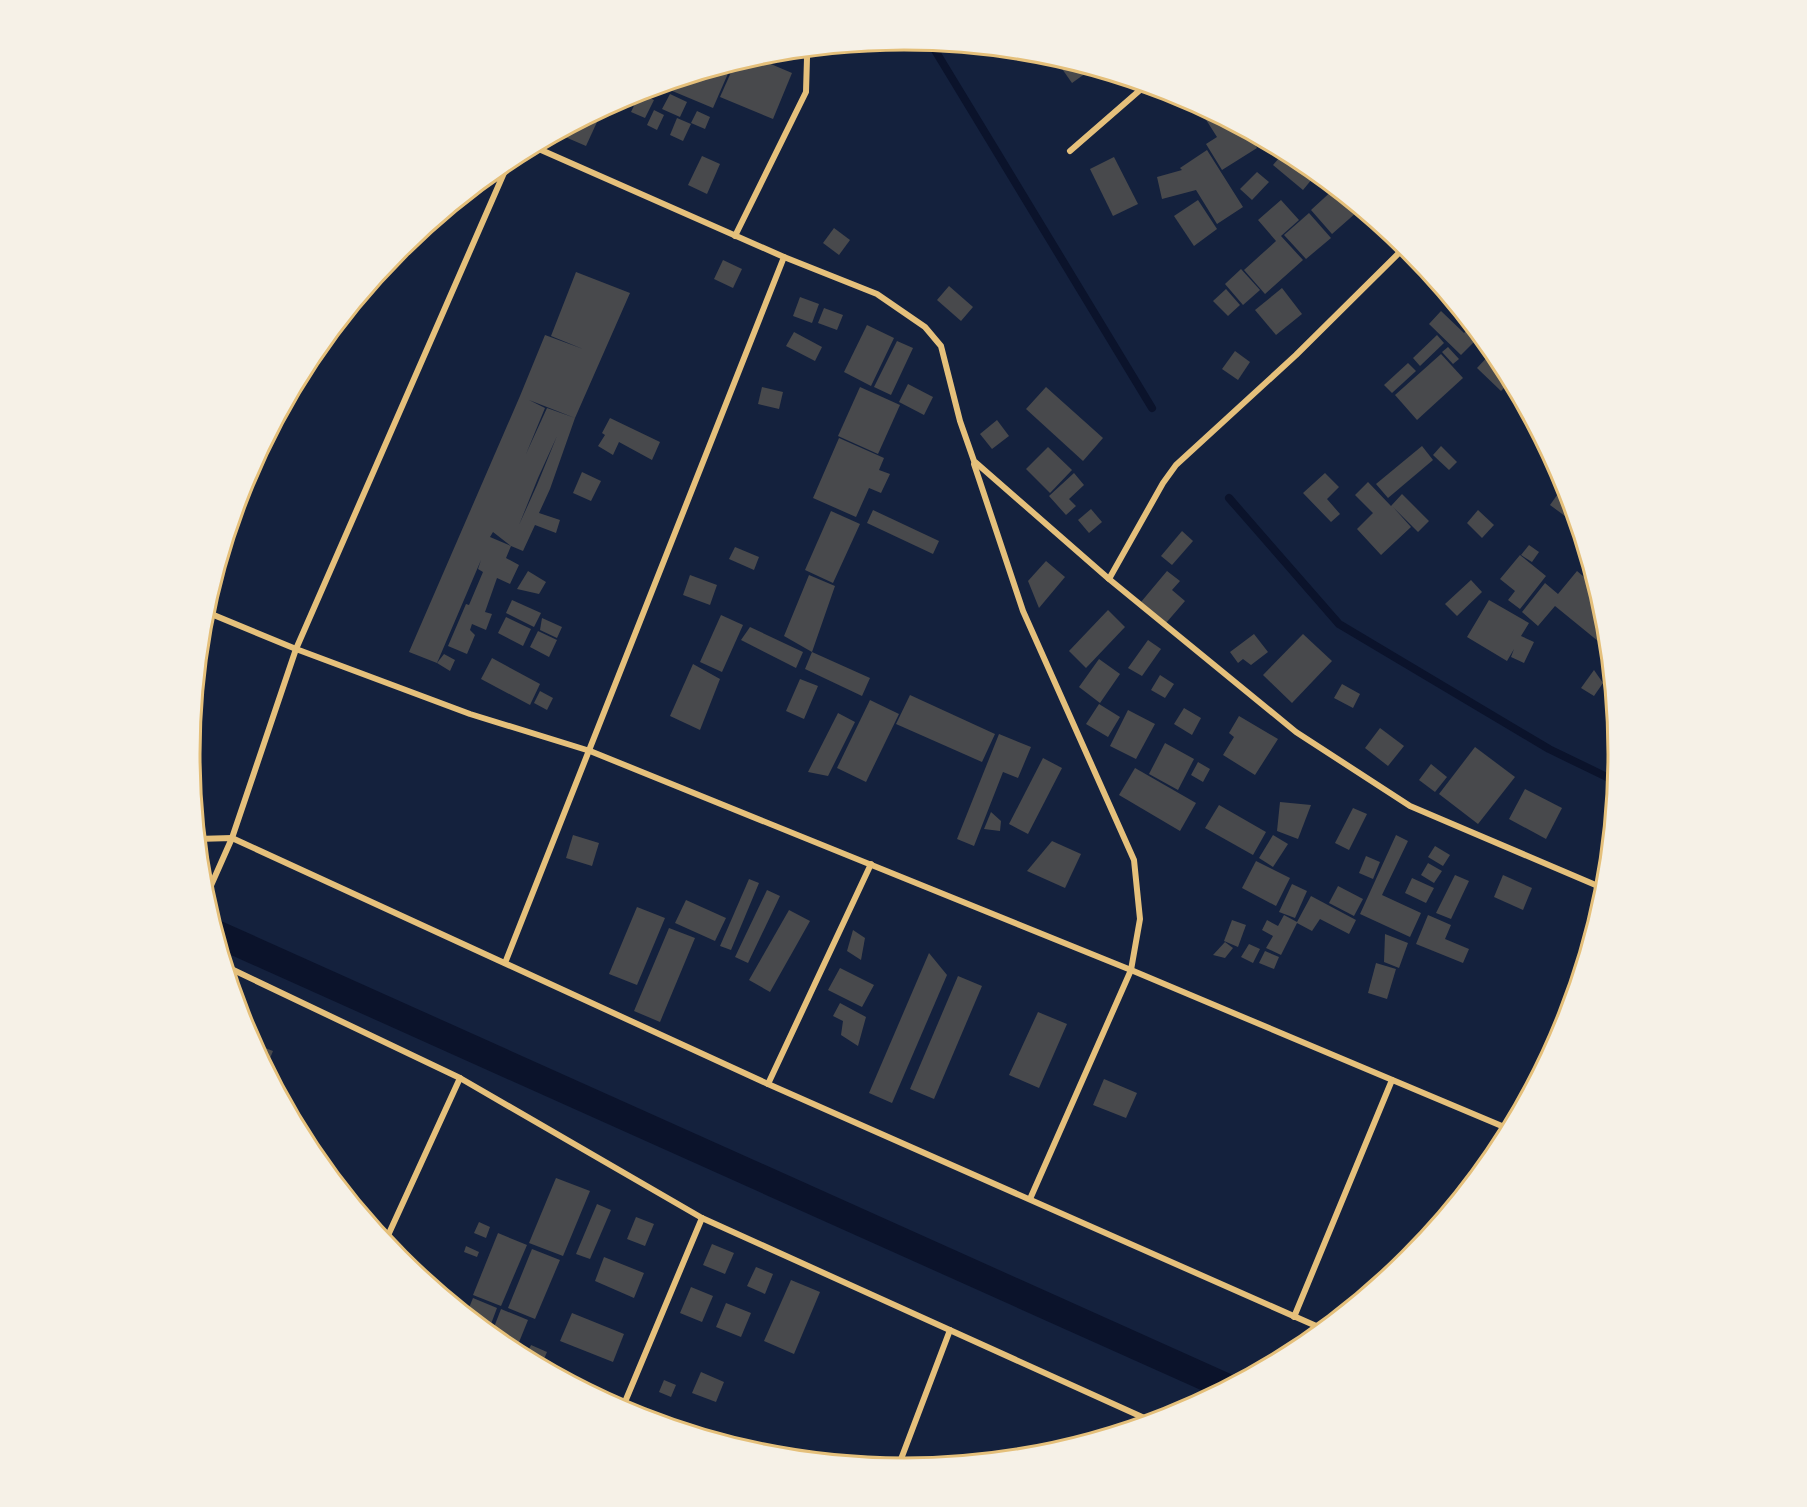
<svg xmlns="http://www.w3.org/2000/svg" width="1807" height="1507" font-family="'Open Sans',sans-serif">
  <rect width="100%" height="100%" fill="#14213d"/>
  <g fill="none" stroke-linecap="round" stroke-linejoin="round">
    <g stroke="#0b132b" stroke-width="8">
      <polyline points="930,42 1152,408"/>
      <polyline points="1229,498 1339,624 1549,749 1615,781"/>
    </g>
    <polyline stroke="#0b132b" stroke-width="27" points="215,933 1227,1387"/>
  </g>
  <g fill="#48494c" fill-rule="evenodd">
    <polygon points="752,56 792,73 773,119 720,97 736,61"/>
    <polygon points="1053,56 1070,61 1093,68 1072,83"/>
    <polygon points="733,62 713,108 658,85 703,71"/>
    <polygon points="640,93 654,100 645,118 631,112"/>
    <polygon points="670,94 687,102 680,117 662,109"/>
    <polygon points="1196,104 1246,130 1257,148 1222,170 1206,144 1217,137"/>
    <polygon points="654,110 664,115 657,130 647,125"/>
    <polygon points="697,111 710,117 705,129 691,123"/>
    <polygon points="586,117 597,122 586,146 556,133"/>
    <polygon points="677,118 691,124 683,141 670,135"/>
    <polygon points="1207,150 1243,207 1217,224 1196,190 1162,199 1157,177 1182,170 1180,168"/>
    <polygon points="1285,151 1301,160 1317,173 1303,190 1273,165"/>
    <polygon points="702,156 720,164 707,194 688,185"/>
    <polygon points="1114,157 1138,204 1113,216 1090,169"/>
    <polygon points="1257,172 1269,182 1252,200 1240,189"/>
    <polygon points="1335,188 1337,190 1381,226 1375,231 1357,212 1332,234 1311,210"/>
    <polygon points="1198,200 1217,229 1194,246 1174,216"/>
    <polygon points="1281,200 1299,220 1281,236 1303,260 1265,294 1244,270 1276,241 1258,220"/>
    <polygon points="1309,213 1331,238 1306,259 1284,235"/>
    <polygon points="834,228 850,240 839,255 823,243"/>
    <polygon points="723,260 742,269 733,288 714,279"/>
    <polygon points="1241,269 1260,290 1243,305 1225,284"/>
    <path d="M 576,272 L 630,293 L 575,418 L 529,400 L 545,408 L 526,454 L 547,408 L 575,418 L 550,489 L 539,513 L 560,520 L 556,533 L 535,525 L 523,551 L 511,546 L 493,532 L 490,537 L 511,546 L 506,558 L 519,565 L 510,584 L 497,578 L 485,612 L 492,614 L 486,630 L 472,624 L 470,630 L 475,635 L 467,654 L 448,646 L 466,604 L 469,605 L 483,572 L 478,569 L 481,560 L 437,663 L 409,652 L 520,396 L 545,335 L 583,349 L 551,336 ZM 557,436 L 537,485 L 519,525 L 538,478 Z"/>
    <polygon points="949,286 973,307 961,321 937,300"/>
    <polygon points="1282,288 1302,314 1276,335 1255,310"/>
    <polygon points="1226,289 1240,305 1228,316 1213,301"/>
    <polygon points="800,297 819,304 812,323 793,316"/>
    <polygon points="824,308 843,315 837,330 818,323"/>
    <polygon points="1441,311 1464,333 1470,327 1480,336 1461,355 1429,324"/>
    <polygon points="867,325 894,338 871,386 844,372"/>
    <polygon points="794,332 822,347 815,361 786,346"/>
    <polygon points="1437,335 1444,343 1420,366 1413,358"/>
    <polygon points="897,341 913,348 891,395 874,387"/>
    <polygon points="1448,347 1459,359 1453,364 1442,352"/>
    <polygon points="1235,351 1250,362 1238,380 1222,369"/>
    <polygon points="1493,351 1511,381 1501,391 1477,368"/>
    <polygon points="1441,354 1463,378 1417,420 1395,395"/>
    <polygon points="1408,363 1416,371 1392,393 1384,385"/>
    <polygon points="908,384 933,397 924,415 899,402"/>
    <polygon points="762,387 783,392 779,409 758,404"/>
    <polygon points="860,387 900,405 878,454 838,436"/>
    <polygon points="1046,387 1103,438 1083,461 1026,409"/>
    <polygon points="1518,395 1530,416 1529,417 1513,401"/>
    <polygon points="610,418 660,442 652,460 619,442 613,455 598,446 605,435 602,433"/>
    <polygon points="997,420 1009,436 992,449 980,434"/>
    <polygon points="839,438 884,458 879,470 890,474 881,493 869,488 856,517 813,498"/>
    <polygon points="1422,446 1433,460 1388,498 1376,484"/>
    <polygon points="1441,446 1457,462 1449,470 1433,455"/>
    <polygon points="1048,447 1072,470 1050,493 1026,469"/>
    <polygon points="582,472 601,481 591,501 573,493"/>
    <polygon points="1074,473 1084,485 1069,499 1076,506 1066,515 1049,496"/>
    <polygon points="1325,473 1339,487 1327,499 1340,514 1331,522 1303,493"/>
    <polygon points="1368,482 1391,506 1402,494 1429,521 1418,532 1393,507 1411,527 1381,555 1357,529 1373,513 1355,495"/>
    <polygon points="1565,484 1575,519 1573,522 1550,505"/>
    <polygon points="1091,509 1102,522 1089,533 1078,520"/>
    <polygon points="873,510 939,541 933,554 867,523"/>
    <polygon points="1478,510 1494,525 1482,538 1467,523"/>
    <polygon points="831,511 860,524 833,583 805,570"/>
    <polygon points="1577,523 1578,526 1581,539 1571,529"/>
    <polygon points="1182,531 1193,541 1172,565 1161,556"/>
    <polygon points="1529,545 1539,552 1532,562 1521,555"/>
    <polygon points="735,547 759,557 754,570 729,559"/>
    <polygon points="1520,555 1546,576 1520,609 1508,600 1515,591 1500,579"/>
    <polygon points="1046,561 1065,577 1039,608 1028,581"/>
    <polygon points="528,571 546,582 539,594 517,589"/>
    <polygon points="1167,571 1180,581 1172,590 1185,601 1166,623 1141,602"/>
    <polygon points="1577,571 1596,587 1604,614 1607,642 1604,646 1555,606 1538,626 1522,612 1545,583 1558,594"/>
    <polygon points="690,575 717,585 710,605 683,595"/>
    <polygon points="809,575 835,586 812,652 870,678 862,696 805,669 812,652 784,636"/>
    <polygon points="1471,580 1482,592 1457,616 1445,604"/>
    <polygon points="512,600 541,613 534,627 506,613"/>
    <polygon points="1489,600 1529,623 1521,636 1534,642 1524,663 1511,657 1514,649 1507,661 1467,637"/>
    <polygon points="1108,610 1125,627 1086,668 1069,651"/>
    <polygon points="721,615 743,625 722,672 700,662"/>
    <polygon points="506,617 531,629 523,646 498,633"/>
    <polygon points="542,618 562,627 557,638 540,630"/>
    <polygon points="750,627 803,652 796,668 741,640"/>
    <polygon points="538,631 557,640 549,657 530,647"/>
    <polygon points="1254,634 1268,652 1251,665 1243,659 1238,663 1230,652"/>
    <polygon points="1303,634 1332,661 1292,703 1263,675"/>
    <polygon points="1148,640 1161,649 1142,676 1128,668"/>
    <polygon points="444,654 455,660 450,671 437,663"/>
    <polygon points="492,658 540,684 530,705 481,679"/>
    <polygon points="1099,659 1120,674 1100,703 1079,687"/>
    <polygon points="693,664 720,679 700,730 670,716"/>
    <polygon points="1594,670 1603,683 1594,696 1581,688"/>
    <polygon points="1160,675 1174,684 1165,698 1151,690"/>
    <polygon points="800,679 818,686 804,719 786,711"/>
    <polygon points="1342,684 1360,694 1353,708 1334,698"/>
    <polygon points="540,691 553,698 547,710 534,703"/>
    <polygon points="910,695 995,734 982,762 896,724"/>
    <polygon points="870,700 899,714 866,782 837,768"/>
    <polygon points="1099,704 1120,717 1108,737 1086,724"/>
    <polygon points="1184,708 1201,718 1192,735 1174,724"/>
    <polygon points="1128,710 1155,724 1136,759 1110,746"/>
    <polygon points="838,713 855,722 828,776 808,772"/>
    <polygon points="1239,716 1278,739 1255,775 1223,755 1234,737 1229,733"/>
    <polygon points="1380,728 1404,746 1388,766 1365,748"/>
    <polygon points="999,734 1031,747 1018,778 1003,772 974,846 957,839"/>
    <polygon points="1165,743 1194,759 1178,790 1149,774"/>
    <polygon points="1475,747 1515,777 1478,824 1439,794"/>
    <polygon points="1043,758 1062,768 1028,834 1009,824"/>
    <polygon points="1198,762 1210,769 1203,782 1191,775"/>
    <polygon points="1431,764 1447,777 1435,792 1419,780"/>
    <polygon points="1135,768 1196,803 1180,831 1119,795"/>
    <polygon points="1525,789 1562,808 1546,839 1509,819"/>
    <polygon points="1280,802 1311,805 1298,839 1277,831"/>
    <polygon points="1219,805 1266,832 1253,855 1205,828"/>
    <polygon points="1353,808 1367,814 1349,850 1335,843"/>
    <polygon points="991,812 1001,821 1000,831 984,829"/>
    <polygon points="573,835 599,843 592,866 566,858"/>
    <polygon points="1273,835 1288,844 1273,867 1259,858"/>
    <polygon points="1396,835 1408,841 1382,895 1421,913 1410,937 1360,914"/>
    <polygon points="1052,841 1081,854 1065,888 1027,871"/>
    <polygon points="1435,846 1450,855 1443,866 1428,857"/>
    <polygon points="1366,856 1380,862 1373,879 1359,873"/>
    <polygon points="1256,861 1290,878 1276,906 1242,888"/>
    <polygon points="1428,863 1442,871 1434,883 1421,875"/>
    <polygon points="1455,875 1469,881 1451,919 1436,913"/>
    <polygon points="1503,875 1532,888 1523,910 1494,897"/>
    <polygon points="1412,878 1434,888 1426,903 1405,893"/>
    <polygon points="749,879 759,883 731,950 720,946"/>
    <polygon points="1292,884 1307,891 1295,918 1279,912"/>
    <polygon points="1338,886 1363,899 1354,916 1329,903"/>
    <polygon points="767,890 780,896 748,963 735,957"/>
    <polygon points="1311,896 1356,920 1349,934 1320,919 1312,931 1297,923 1281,955 1266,948 1273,936 1262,930 1267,920 1278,926 1284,915 1297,922"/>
    <polygon points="686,900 726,918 715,941 675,923"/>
    <polygon points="637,907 665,918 637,985 609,974"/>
    <polygon points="789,910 810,921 770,992 749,980"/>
    <polygon points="1428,915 1451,925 1445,939 1469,949 1463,963 1416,944"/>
    <polygon points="1232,920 1246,925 1238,947 1224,941"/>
    <polygon points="669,928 695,938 660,1022 634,1011"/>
    <polygon points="853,930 865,938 861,960 847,951"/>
    <polygon points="1385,934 1408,943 1399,968 1384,962"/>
    <polygon points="1225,942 1233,948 1225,958 1213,955"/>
    <polygon points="1249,944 1260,949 1253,963 1241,957"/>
    <polygon points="1265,951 1279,957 1274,969 1259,963"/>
    <polygon points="929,953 947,975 892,1103 869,1093"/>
    <polygon points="1376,963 1396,969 1387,999 1368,993"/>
    <polygon points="840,968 874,985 862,1007 828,990"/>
    <polygon points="958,976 982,986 934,1099 910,1089"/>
    <polygon points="840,1003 866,1017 858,1046 841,1035 843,1021 833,1016"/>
    <polygon points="1038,1012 1067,1024 1039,1088 1009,1075"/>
    <polygon points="252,1043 273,1051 266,1068"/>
    <polygon points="1104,1079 1137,1093 1126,1118 1093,1105"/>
    <polygon points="556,1178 590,1191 563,1256 529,1243"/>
    <polygon points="597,1204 611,1210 590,1259 576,1254"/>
    <polygon points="636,1217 654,1224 645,1246 627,1239"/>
    <polygon points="479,1222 490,1227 486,1238 474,1233"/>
    <polygon points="498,1233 527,1245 501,1306 473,1295"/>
    <polygon points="712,1244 734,1253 725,1274 703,1265"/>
    <polygon points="466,1246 479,1252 477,1257 464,1252"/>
    <polygon points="532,1249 560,1260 535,1319 508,1308"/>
    <polygon points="604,1257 644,1273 634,1298 595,1281"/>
    <polygon points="756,1267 773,1274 765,1294 747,1286"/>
    <polygon points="791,1280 820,1292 794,1354 764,1341"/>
    <polygon points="691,1287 713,1296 702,1322 680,1313"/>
    <polygon points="473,1298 497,1308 488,1332 466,1315"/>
    <polygon points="726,1303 751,1313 741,1337 716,1327"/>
    <polygon points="501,1309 528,1320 515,1352 491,1335"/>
    <polygon points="572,1313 624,1334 613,1362 560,1341"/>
    <polygon points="531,1345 547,1352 541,1366 525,1358"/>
    <polygon points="701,1372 724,1382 716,1402 692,1393"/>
    <polygon points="664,1380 676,1385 671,1397 659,1392"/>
  </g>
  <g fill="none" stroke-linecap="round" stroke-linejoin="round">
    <g stroke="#e5c07b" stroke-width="6">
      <polyline points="532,146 784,257 877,294 925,327 941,346 960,421 974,461 1109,579 1296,732 1410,806 1605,889"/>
      <polyline points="1070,151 1147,84"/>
      <polyline points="735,236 806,92 807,58 803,49"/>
      <polyline points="974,464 1023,611 1134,860 1140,919 1131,970 1030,1199"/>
      <polyline points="1109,579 1163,483 1176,465 1296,355 1406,246"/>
      <polyline points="204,611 296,649 470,714 590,751 1131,970 1509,1129"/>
      <polyline points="197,839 232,838 768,1084 1323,1329"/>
      <polyline points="205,899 232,838 296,649 511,157"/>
      <polyline points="505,963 784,257"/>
      <polyline points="225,966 460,1078 702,1218 1151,1421"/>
      <polyline points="768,1084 871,864"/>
      <polyline points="385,1242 460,1078"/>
      <polyline points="1294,1317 1392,1080"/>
      <polyline points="622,1409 702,1218"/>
      <polyline points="898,1467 950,1330"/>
    </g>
  </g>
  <path d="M0 0H1807V1507H0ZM200 754a704 704 0 1 1 1408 0a704 704 0 1 1-1408 0Z" fill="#f6f1e7" fill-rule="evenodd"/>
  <path fill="none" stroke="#e5c07b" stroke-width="3" d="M200 754a704 704 0 1 1 1408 0a704 704 0 1 1-1408 0Z"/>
</svg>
